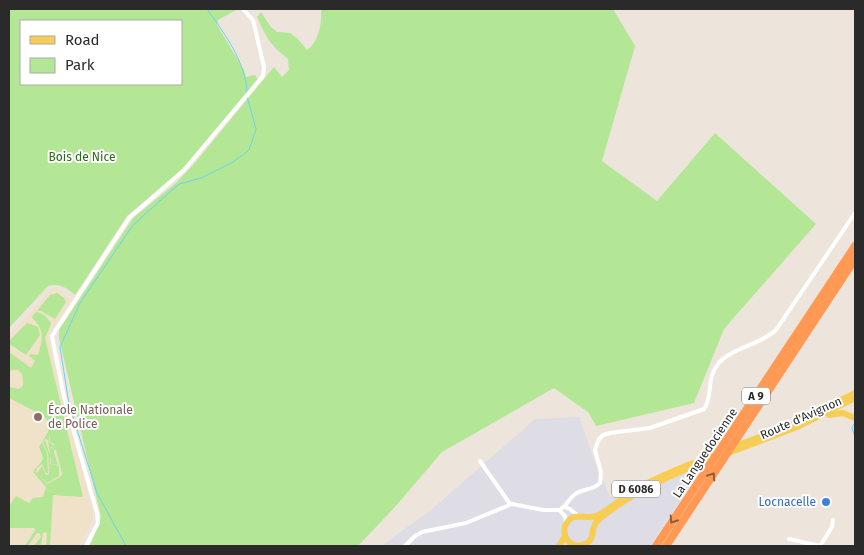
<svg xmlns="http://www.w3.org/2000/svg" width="864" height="555" font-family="'Fira Sans',sans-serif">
  <rect width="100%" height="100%" fill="#ede5db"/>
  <polygon fill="#dedce5" points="579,417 598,471 611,498 704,465 650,546 381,546 431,510 535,419"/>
  <polygon fill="#efe2c9" points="55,288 71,300 48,335 50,347 94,516 79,546 9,546 9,336 51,290"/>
  <g fill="#b3e695" fill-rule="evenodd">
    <path d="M 9,9 L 238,9 L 218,20 L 217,25 L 244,70 L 246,77 L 255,75 L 258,80 L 187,165 L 127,216 L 75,295 C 66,288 60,283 48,286 L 9,328 ZM 21,21 L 181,21 L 181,84 L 21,84 Z"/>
    <path d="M 321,9 L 613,9 L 635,46 L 602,161 L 657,201 L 715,133 L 816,224 L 724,329 L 694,403 L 596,426 L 588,412 L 554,388 L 442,452 L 395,507 L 358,546 L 90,546 L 101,517 L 59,338 L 59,330 L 133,218 L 176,183 L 194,164 L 274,67 L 282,77 L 289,70 L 288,59 C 271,46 266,37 257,17 L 261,12 L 271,27 L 277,32 L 290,33 L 298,39 L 307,50 C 319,42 322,23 321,9 Z"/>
    <polygon points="57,293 64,298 66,302 55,319 41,311 37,311 50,295"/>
    <path d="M 36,312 C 43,313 48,318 51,324 L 45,338 L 83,497 L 53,495 L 50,546 L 46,546 L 47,535 L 46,532 L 43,533 L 41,546 L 34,546 L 41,537 L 40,534 L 37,533 L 28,546 L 25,546 L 35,530 L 34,528 L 9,528 L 9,506 L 16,496 L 29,503 L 33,498 L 43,497 L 46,487 L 33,472 C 42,459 46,463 39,447 L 48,432 L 49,422 L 42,415 L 9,398 L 9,387 L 19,389 L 23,386 C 23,376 23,366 9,371 L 9,352 L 31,368 L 35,361 L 29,356 L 30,354 L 38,355 C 43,339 45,330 32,318 L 33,315 ZM 50,432 L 50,442 L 54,444 L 52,448 L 56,450 L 62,474 L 60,477 L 47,484 L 36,472 L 37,468 L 42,464 L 46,473 L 48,473 L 47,452 L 42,443 L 45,439 L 48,440 L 51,464 L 58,465 L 54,452 L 55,450 L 51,448 L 53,445 L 49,442 Z"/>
    <polygon points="27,323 38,327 40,335 26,355 11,345 9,347 9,341"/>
    <polygon points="45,440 50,455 50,464 59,466 59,476 47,483 37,473 42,466 46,475 49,474 48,453 43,443"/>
  </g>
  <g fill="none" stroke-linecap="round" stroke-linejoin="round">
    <g stroke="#68d4f4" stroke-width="1">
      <path d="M 207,9 C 224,33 246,62 247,92"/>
      <polyline points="855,422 852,428 855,437"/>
      <polyline points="126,546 97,493 69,404 60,347 80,303 133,225 179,184 201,178 233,162 249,150 256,129 247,96"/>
    </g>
    <g stroke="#fff" stroke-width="4">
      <polyline points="480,461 510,504"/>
      <polyline points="565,507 570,509 577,515"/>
      <path d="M 559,510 C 566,507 568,500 574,495 C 582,488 593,491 600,483 L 601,472 L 595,450 L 599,439 L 603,435 L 610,433 L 650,428 L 704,409 C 713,397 706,379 718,364 C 729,349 760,345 776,330 L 855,213"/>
      <polyline points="789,539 820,546"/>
      <polyline points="86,546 98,523 97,513 64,397 52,336 129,218 184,170 263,76 264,67 253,20 243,9"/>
      <polyline points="405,546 415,536 422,532 466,523 512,504 543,510 559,510 565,516 566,523"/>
      <polyline points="820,546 832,527 833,520"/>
    </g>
    <g stroke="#f7cd55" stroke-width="6">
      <polyline points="829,415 843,413 855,418"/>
      <polyline points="728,449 791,425 855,393"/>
      <polyline points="726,454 797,427 855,398"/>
      <path d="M 716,457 C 676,473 638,489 603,516 C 600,519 597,521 595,524 C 591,531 595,540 585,544 C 572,550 562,538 565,526 C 574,508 586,522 599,515 C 611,508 622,498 634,490 C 661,475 689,464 719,453"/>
      <polyline points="559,546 565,536"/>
    </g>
    <g stroke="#ff9954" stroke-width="8">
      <polyline points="656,546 855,246"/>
      <polyline points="666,546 855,259"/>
    </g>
  </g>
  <defs><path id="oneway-chevron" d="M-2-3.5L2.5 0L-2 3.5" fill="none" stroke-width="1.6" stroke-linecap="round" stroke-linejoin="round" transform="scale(1.25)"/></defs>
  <g stroke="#8a5c3d">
    <use href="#oneway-chevron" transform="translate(712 476) rotate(-56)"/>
    <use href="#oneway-chevron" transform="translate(673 520) rotate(123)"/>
  </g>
  <circle fill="#8d6e63" stroke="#fff" stroke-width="2" cx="38" cy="417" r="5"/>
  <circle fill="#3f7fe0" stroke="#fff" stroke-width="2" cx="826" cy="502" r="5"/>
  <g text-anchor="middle" stroke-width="4" stroke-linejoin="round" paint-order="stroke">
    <g fill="#fff" stroke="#6a6a6a" stroke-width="1">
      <rect x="742" y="387.5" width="28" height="17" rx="4"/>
      <rect x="612" y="480.5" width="48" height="17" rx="4"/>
    </g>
    <g font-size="11" font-weight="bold" fill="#2a2a2a">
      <text x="756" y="400">A 9</text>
      <text x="636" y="493">D 6086</text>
    </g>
    <g font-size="12" fill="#2a6b16" stroke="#fff">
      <text x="82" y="161">Bois de Nice</text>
    </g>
    <g font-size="12" fill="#785e54" stroke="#fff" text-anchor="start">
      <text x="48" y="414">École Nationale<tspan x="48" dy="14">de Police</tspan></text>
    </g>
    <g font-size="12" fill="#2a2a2a" stroke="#fff">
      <text transform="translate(801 418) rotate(-24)" y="4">Route d'Avignon</text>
      <text transform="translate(705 453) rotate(-56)" y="4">La Languedocienne</text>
    </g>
    <g font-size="12" fill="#366cbe" stroke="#fff" text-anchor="end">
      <text x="816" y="506">Locnacelle</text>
    </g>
  </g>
  <rect width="864" height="555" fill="none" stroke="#2a2a2a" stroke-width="20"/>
  <rect x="20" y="20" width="162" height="65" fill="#ffffff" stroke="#aaaaaa"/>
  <rect x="30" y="36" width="25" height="8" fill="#f7cd55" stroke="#aaaaaa"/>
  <text x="65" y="45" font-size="15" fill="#2a2a2a">Road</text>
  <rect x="30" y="58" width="25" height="15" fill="#b3e695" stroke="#aaaaaa"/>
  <text x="65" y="70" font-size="15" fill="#2a2a2a">Park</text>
</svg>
